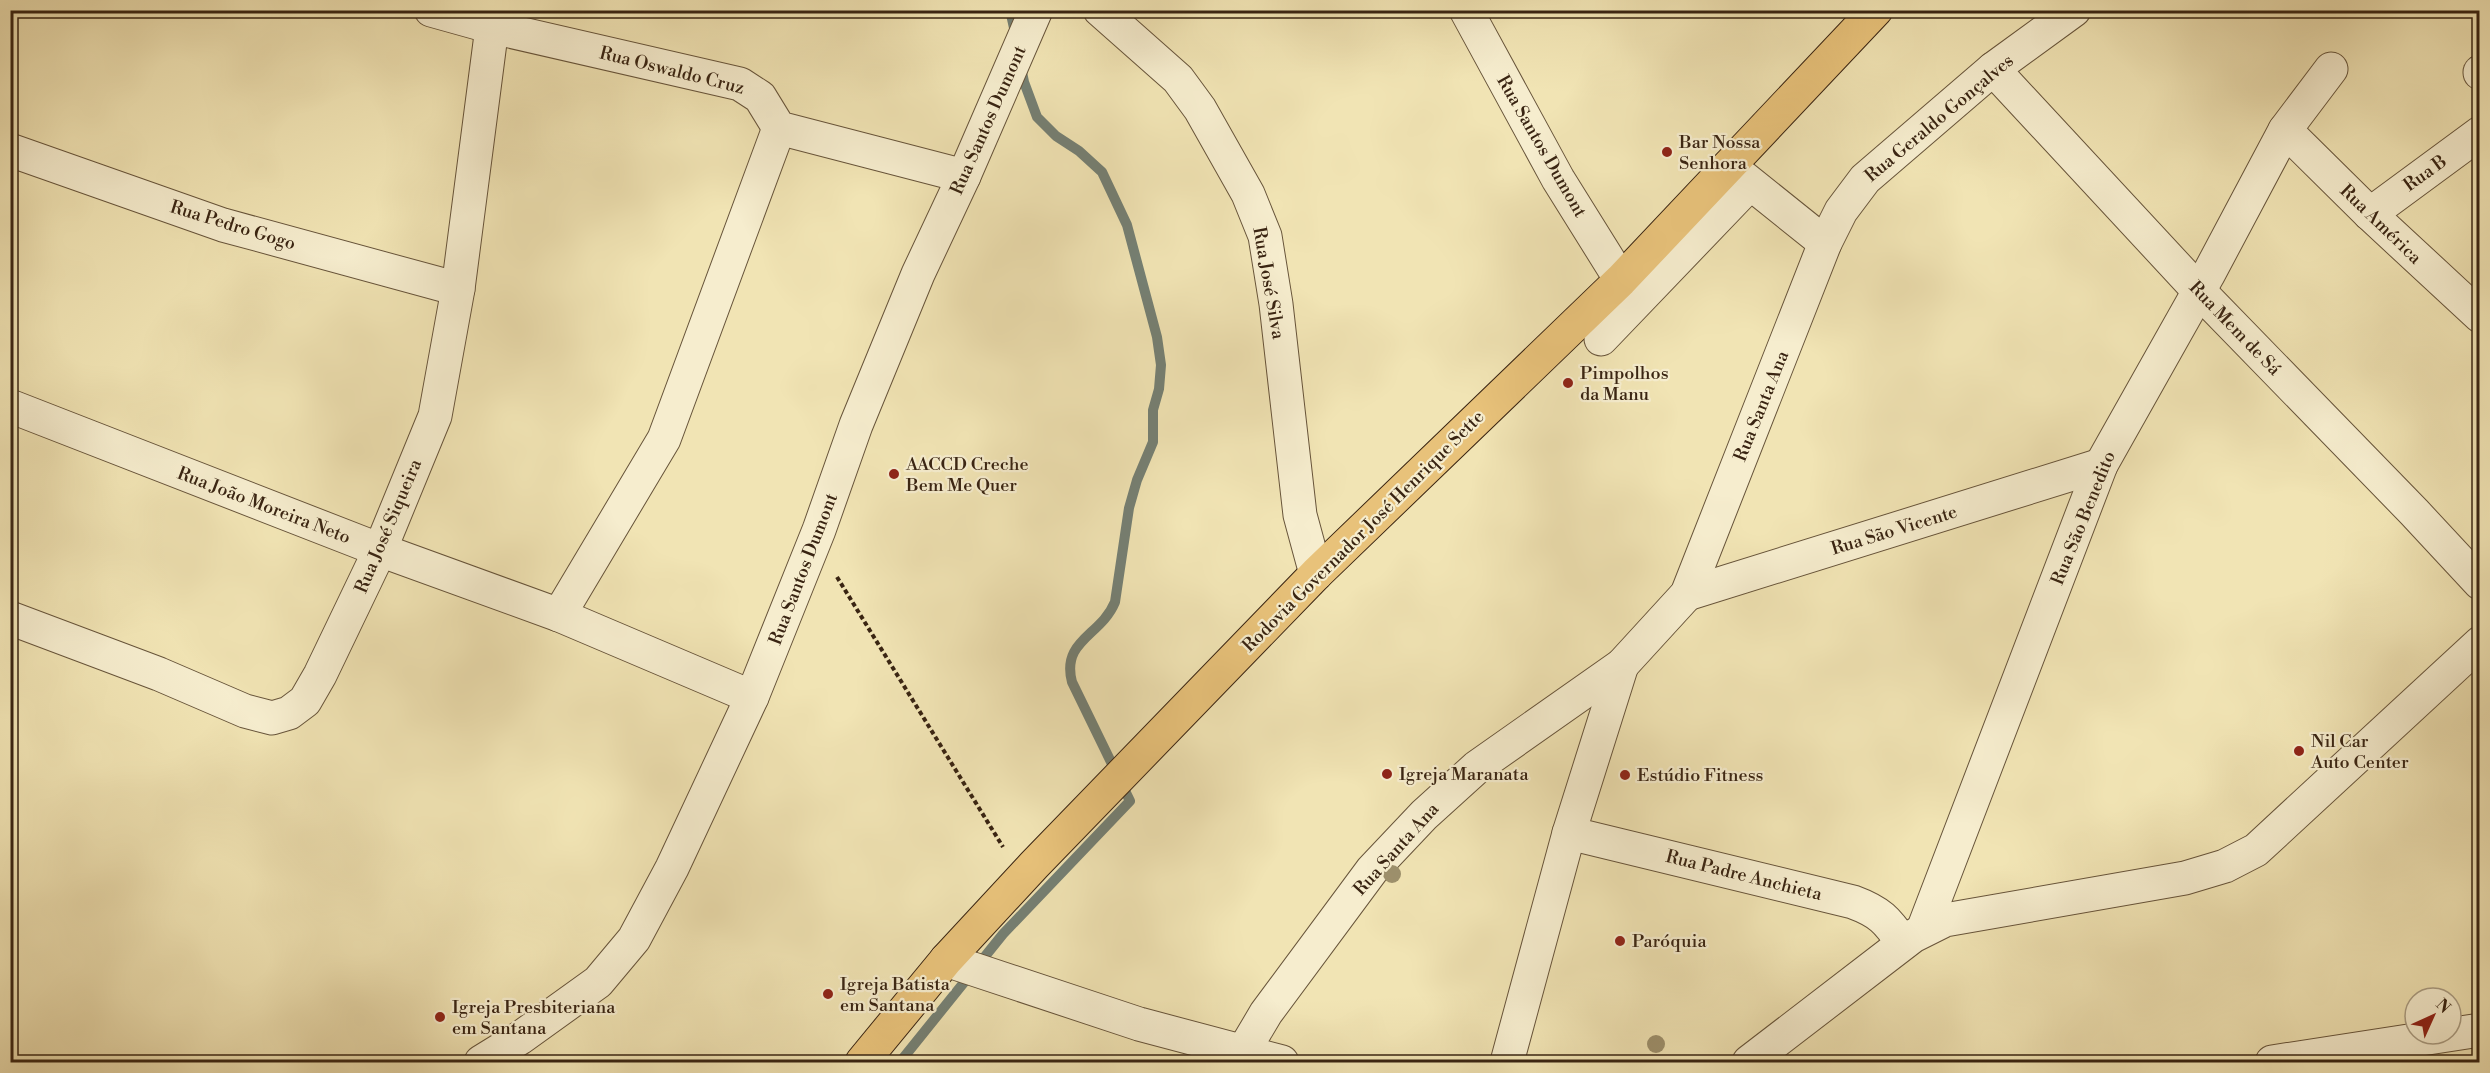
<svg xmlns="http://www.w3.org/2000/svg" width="2490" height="1073" font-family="'Libre Bodoni',serif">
  <rect width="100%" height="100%" fill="#f1e4b4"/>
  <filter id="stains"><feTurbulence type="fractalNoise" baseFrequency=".00333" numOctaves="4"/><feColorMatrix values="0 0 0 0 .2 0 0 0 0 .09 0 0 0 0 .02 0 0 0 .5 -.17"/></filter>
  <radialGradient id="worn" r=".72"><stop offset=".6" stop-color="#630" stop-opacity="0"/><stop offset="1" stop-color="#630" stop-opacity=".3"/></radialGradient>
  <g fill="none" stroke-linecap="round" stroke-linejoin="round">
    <g stroke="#758074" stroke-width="10">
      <polyline points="1010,10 1016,37"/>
      <path d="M 900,1062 L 1003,934 L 1130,801 L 1072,682 C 1061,640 1101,636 1115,602 L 1129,508 L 1137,480 L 1153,442 L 1153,410 L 1159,389 L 1161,365 L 1157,337 L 1127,225 L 1102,172 L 1079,151 L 1056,136 L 1037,117 L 1024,82 L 1021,67"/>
    </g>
    <g stroke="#67543a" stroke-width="35">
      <g id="minor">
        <polyline points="431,10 492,27 740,84 760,97 779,128 964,176"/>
        <polyline points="1100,10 1178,79 1200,109 1248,194 1265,236 1276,304 1300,515 1316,574"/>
        <polyline points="1466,10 1558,179 1621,280"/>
        <polyline points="1993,69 2199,291 2414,512 2480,583"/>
        <polyline points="2480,72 2480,73"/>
        <polyline points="2285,130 2370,214 2480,316"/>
        <polyline points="10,150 223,225 458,289"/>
        <polyline points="1729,166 1825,243"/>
        <polyline points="2370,214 2480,133"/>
        <polyline points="1601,339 1741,193"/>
        <polyline points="10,406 380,550 559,615 752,697"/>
        <polyline points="1687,594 2101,465"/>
        <polyline points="559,615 664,439 779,128"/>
        <polyline points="10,618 159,674 245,711 272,718 289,713 305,701 320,675 380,550 435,416 458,289 492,27"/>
        <path d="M 1569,833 L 1853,902 C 1880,912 1887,920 1903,943"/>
        <polyline points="1923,930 2101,465 2208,275 2285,130 2331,69"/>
        <polyline points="946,960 1139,1024 1282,1062"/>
        <polyline points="481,1062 520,1038 598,982 634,939 672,868 752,697 819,530 856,425 918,274 964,176 1036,10"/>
        <polyline points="1237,1062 1266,1013 1372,870 1424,815 1477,767 1622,665 1687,594 1825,243 1841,211 1865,179 1993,69 2074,10"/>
        <polyline points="1507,1062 1569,833 1622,665"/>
        <polyline points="1749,1062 1913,936 1945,920 2185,878 2225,866 2256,850 2480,643"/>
        <polyline points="2272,1062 2480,1030"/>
      </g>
    </g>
    <g stroke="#392412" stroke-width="35">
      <polyline id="major" points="862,1062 946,960 1034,865 1316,574 1621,280 1876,10"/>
    </g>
    <polyline stroke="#392412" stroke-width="4" stroke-dasharray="4.5 3" stroke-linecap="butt" points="837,577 1003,847"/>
    <use href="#minor" stroke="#f6edce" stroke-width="33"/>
    <use href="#major" stroke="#e8c27a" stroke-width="33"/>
  </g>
  <g fill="#9d906c">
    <circle cx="1392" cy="874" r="9"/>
    <circle cx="1656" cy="1044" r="9"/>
  </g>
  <g fill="#8f2418" stroke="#f6edce" stroke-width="2">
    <circle cx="1667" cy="152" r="6"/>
    <circle cx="1568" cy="383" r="6"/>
    <circle cx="894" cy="474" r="6"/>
    <circle cx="2299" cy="751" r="6"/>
    <circle cx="1387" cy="774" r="6"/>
    <circle cx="1625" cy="775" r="6"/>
    <circle cx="1620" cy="941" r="6"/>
    <circle cx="828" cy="994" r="6"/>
    <circle cx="440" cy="1017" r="6"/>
  </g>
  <g text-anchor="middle" stroke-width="4.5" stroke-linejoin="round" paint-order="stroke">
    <g font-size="18" fill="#392412" stroke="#f6edce">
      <text transform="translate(672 70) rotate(14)" y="6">Rua Oswaldo Cruz</text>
      <text transform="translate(1939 118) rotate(-40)" y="6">Rua Geraldo Gonçalves</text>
      <text transform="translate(988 120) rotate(-66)" y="6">Rua Santos Dumont</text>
      <text transform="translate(1542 146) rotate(60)" y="6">Rua Santos Dumont</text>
      <text transform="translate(2425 173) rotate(-36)" y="6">Rua B</text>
      <text transform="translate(2381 224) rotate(44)" y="6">Rua América</text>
      <text transform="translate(233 225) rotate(17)" y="6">Rua Pedro Gogo</text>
      <text transform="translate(1269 283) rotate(80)" y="6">Rua José Silva</text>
      <text transform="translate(2235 328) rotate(46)" y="6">Rua Mem de Sá</text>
      <text transform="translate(1761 406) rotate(-68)" y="6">Rua Santa Ana</text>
      <text transform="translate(264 505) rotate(21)" y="6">Rua João Moreira Neto</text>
      <text transform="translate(2083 518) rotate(-68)" y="6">Rua São Benedito</text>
      <text transform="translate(388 526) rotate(-67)" y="6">Rua José Siqueira</text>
      <text transform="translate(1894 530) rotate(-17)" y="6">Rua São Vicente</text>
      <text transform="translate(1363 531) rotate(-45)" y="6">Rodovia Governador José Henrique Sette</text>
      <text transform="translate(803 569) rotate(-69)" y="6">Rua Santos Dumont</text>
      <text transform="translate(1396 849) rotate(-48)" y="6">Rua Santa Ana</text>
      <text transform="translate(1744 875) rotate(14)" y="6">Rua Padre Anchieta</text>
    </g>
    <g font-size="18" fill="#392412" stroke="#f6edce" text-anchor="start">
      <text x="1679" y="148">Bar Nossa<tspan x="1679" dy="21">Senhora</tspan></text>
      <text x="1580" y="379">Pimpolhos<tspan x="1580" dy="21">da Manu</tspan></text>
      <text x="906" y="470">AACCD Creche<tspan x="906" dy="21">Bem Me Quer</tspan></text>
      <text x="2311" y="747">Nil Car<tspan x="2311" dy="21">Auto Center</tspan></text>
      <text x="1399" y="780">Igreja Maranata</text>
      <text x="1637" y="781">Estúdio Fitness</text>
      <text x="1632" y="947">Paróquia</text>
      <text x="840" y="990">Igreja Batista<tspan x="840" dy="21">em Santana</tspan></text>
      <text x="452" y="1013">Igreja Presbiteriana<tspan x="452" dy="21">em Santana</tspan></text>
    </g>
  </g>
  <rect width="2490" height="1073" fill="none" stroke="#f1e4b4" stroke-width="36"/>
  <rect x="12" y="12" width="2466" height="1049" fill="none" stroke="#392412" stroke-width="3"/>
  <rect x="18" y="18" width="2454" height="1037" fill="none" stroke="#392412" stroke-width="1.5"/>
  <g transform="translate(2433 1016) rotate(45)"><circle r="28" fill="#f6edce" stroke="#aa9d83" stroke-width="1.5"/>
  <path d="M0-4.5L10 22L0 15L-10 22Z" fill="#8f2418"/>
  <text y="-9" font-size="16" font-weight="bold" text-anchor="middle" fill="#392412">N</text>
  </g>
  <rect width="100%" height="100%" filter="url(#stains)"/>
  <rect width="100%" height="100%" fill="url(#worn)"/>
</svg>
